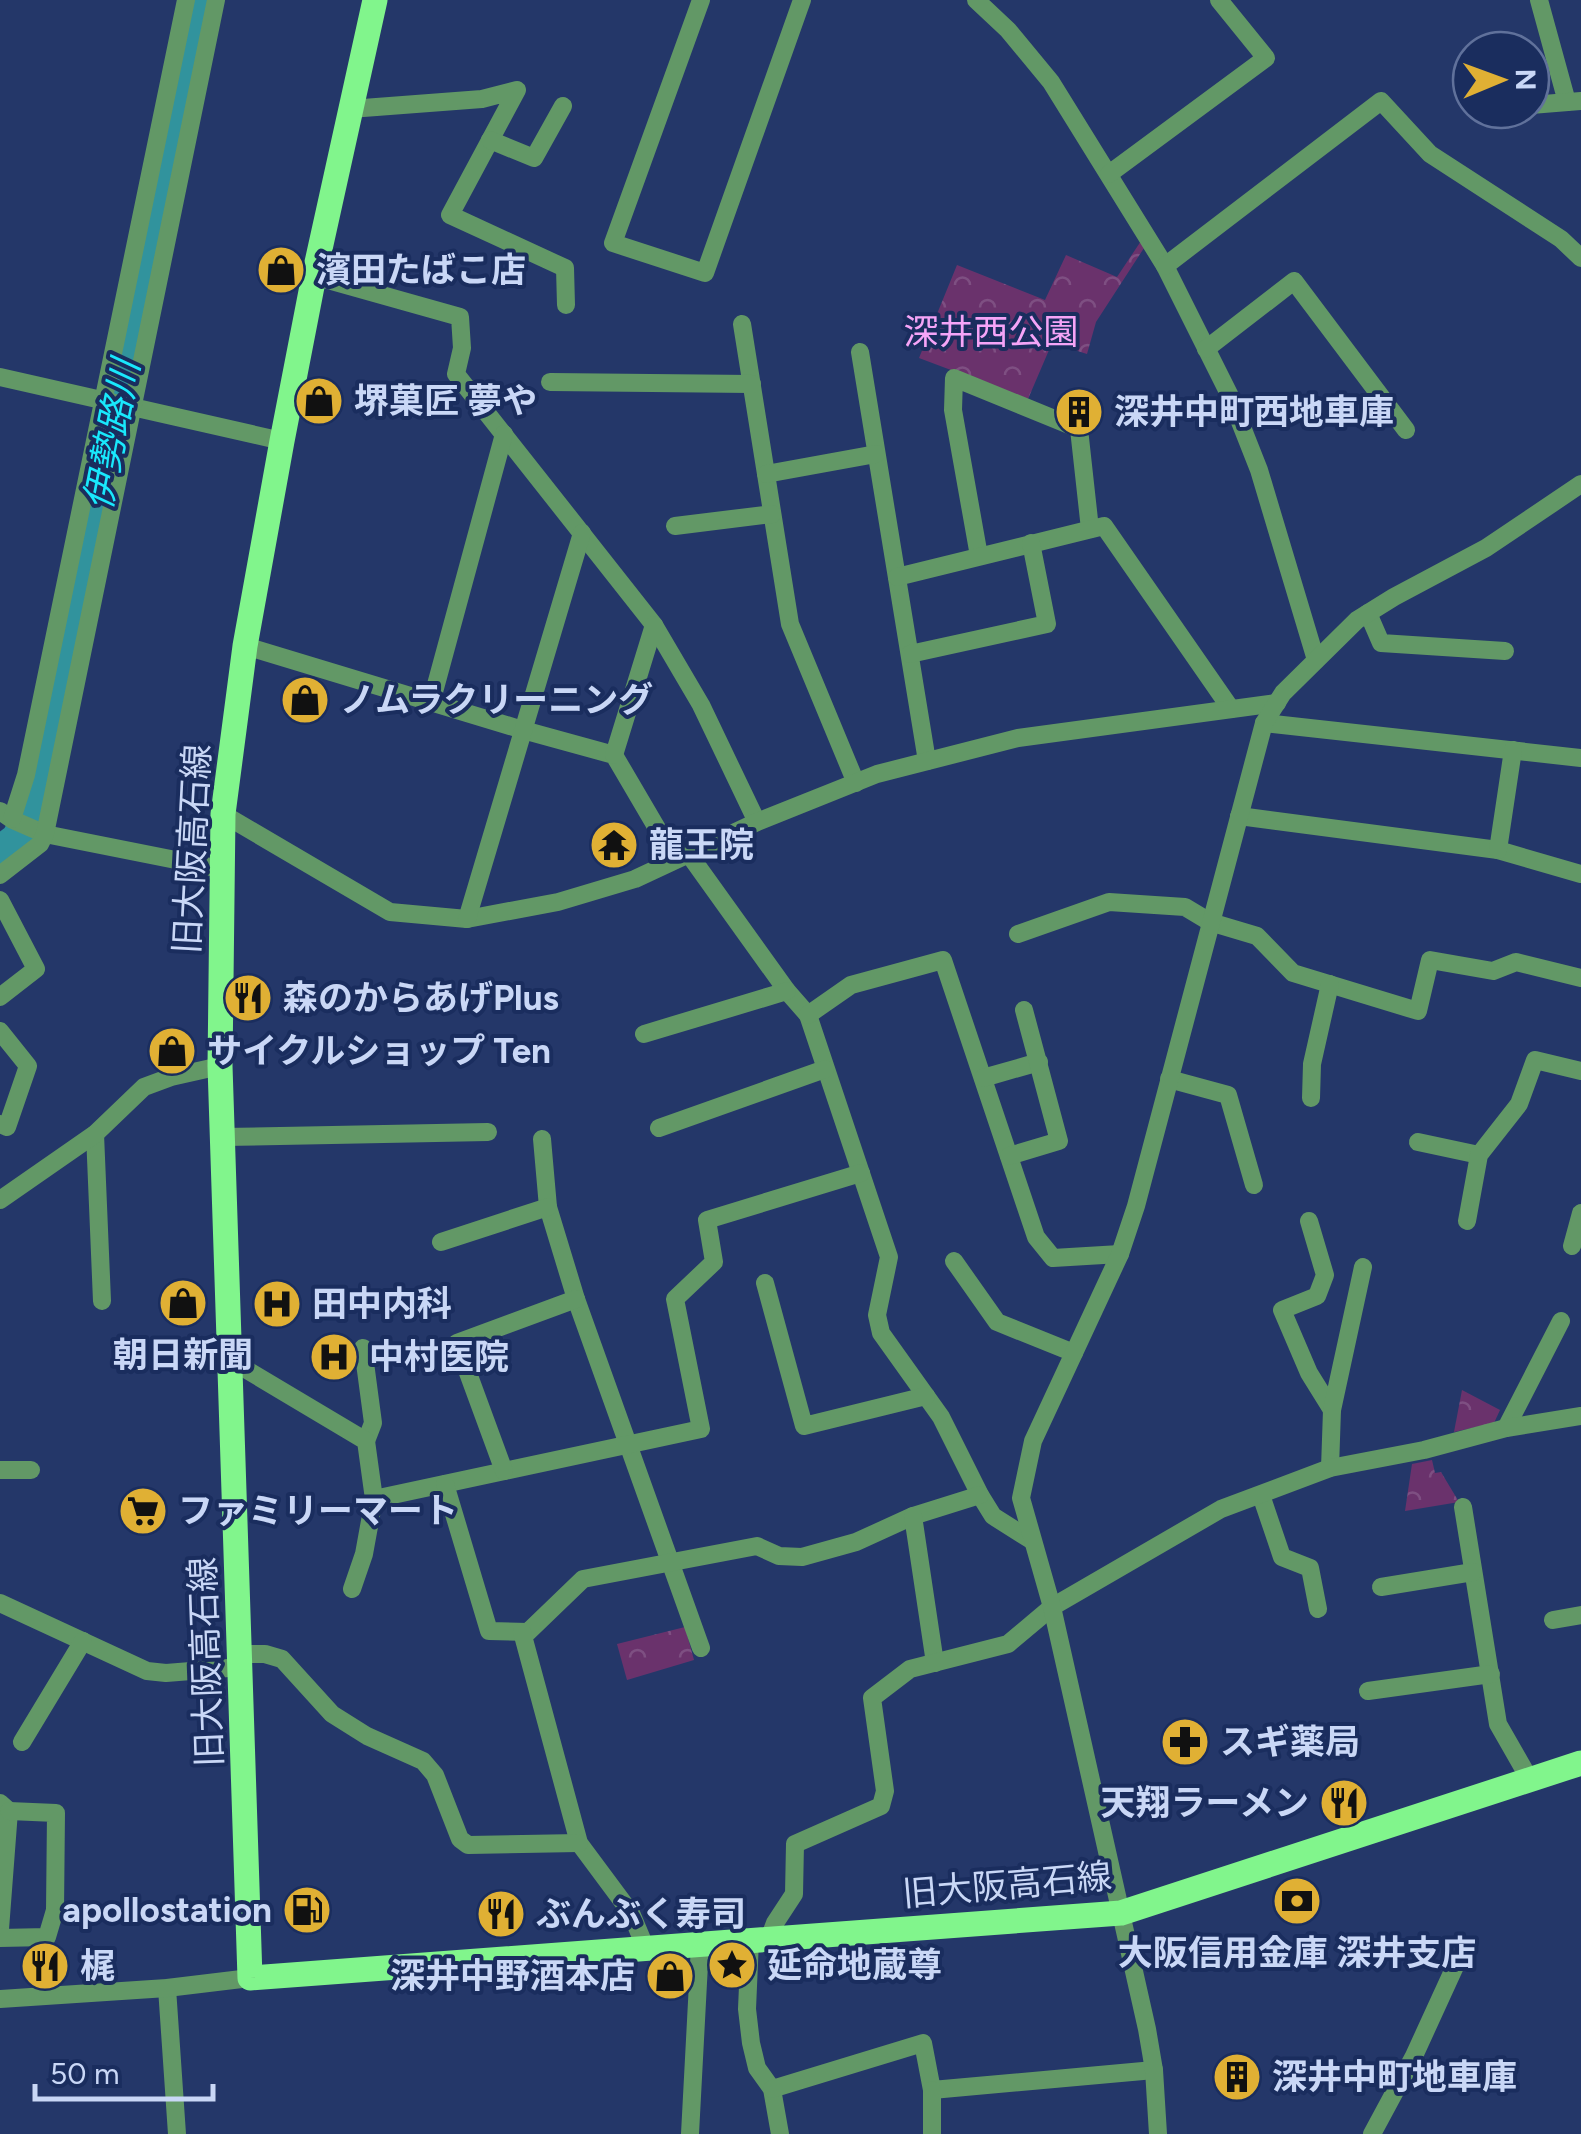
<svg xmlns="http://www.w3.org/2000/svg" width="1581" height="2134" font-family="Figtree,'Noto Sans JP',sans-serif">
  <defs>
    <pattern id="park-crowns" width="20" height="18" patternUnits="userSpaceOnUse" patternTransform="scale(2.5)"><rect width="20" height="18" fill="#6a326c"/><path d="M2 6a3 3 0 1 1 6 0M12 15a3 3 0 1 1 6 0" fill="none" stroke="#7e4f82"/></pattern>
  </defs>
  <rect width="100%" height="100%" fill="#243769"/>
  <g fill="url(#park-crowns)">
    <polygon points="1141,241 1144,248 1096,322 1087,354 1052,343 1028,399 919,358 957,265 1045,300 1066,255 1117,277"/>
    <polygon points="1462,1390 1500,1410 1494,1423 1454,1432"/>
    <polygon points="1432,1460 1435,1473 1441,1472 1459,1502 1405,1511 1412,1464"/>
    <polygon points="685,1627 694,1660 627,1680 617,1644"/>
  </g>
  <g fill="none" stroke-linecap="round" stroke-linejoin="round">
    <polyline stroke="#31939d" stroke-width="42" points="0,858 21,842 36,813 200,0"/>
    <g stroke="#629866" stroke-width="18">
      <polyline points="701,0 613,243 705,273 802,0"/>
      <polyline points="976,0 1008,30 1051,82 1165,266 1229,394 1259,470 1316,660"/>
      <polyline points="1539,0 1567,102"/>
      <polyline points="1531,105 1581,101"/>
      <polyline points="350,109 482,99 517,90 450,215 565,268 566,305"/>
      <polyline points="490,140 534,158 563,106"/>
      <polyline points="1109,174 1266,58 1219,0"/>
      <polyline points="1165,266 1381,101 1430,154 1561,239 1581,258"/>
      <polyline points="314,276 460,317 462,348 456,374 654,625 701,705 757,822"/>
      <polyline points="742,324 790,624 856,783"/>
      <polyline points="1206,349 1294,281 1406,430"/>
      <polyline points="860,352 927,761"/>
      <polyline points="0,377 282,441"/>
      <polyline points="550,382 752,384"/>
      <polyline points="766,474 876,454"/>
      <polyline points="675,526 772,514"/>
      <polyline points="979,556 953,410 954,378 1079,429 1090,529"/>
      <polyline points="897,577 1104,526 1231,709"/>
      <polyline points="1368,613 1381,643 1505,651"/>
      <polyline points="245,646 523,730 614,755 675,859"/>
      <polyline points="910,654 1047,624 1031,543"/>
      <polyline points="431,703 504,434"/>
      <polyline points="1264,723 1581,758"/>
      <polyline points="614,755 654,625"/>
      <polyline points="0,811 13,820 45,834 221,869"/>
      <polyline points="223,814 390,912 467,919 558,902 635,879 757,822 877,774 1018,738 1277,703"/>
      <polyline points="1239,816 1498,850 1581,874"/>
      <polyline points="12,819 26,775 186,0"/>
      <polyline points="1498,850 1513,750"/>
      <polyline points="688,853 787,991 808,1015 889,1257 877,1315 881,1333 941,1417 980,1495 993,1516 1031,1540"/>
      <polyline points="0,875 40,844 45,834 216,0"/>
      <polyline points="0,900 36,969 0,997"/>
      <polyline points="467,919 582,533"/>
      <polyline points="1018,934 1109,902 1185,907 1210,922 1257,936 1293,973 1418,1011 1430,960 1493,971 1516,962 1581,978"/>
      <polyline points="808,1015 851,985 943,960 1036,1237 1053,1258 1120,1254"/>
      <polyline points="0,1031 28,1066 7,1127 0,1124"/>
      <polyline points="644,1034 787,991"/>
      <polyline points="983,1078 1039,1062"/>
      <polyline points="1169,1079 1228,1095 1254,1185"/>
      <polyline points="1311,1098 1312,1064 1330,984"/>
      <polyline points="659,1128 825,1069"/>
      <polyline points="95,1134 102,1301"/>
      <polyline points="223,1137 488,1132"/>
      <polyline points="542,1139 548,1207 576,1299 701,1648"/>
      <polyline points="1418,1142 1479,1155"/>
      <polyline points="1009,1156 1059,1141 1024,1010"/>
      <polyline points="0,1200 95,1134 144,1087 171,1077 220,1066"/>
      <polyline points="1309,1221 1325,1275 1317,1296 1282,1310 1309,1373 1332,1410"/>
      <polyline points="1467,1221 1479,1155 1519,1104 1535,1060 1581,1071"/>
      <polyline points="441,1242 548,1207"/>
      <polyline points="1572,1246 1581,1213"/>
      <polyline points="954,1261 997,1322 1074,1353"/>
      <polyline points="765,1283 804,1426 926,1396"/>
      <polyline points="363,1348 373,1423 366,1441"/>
      <polyline points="231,1367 242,1367 366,1441 374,1499 701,1429 675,1299 714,1262 707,1220 861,1173"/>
      <polyline points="1506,1428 1561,1321"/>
      <polyline points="1330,1468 1332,1410 1363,1267"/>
      <polyline points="0,1470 31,1470"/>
      <polyline points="504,1471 457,1343 576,1299"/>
      <polyline points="445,1484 489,1631 528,1632 583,1579 757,1546 779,1556 802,1557 856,1542 913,1516 980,1495"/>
      <polyline points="1261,1495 1282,1557 1310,1568 1318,1609"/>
      <polyline points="1463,1507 1498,1724 1530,1780"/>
      <polyline points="913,1516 935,1663"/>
      <polyline points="1381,1587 1473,1572"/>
      <polyline points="352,1589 364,1554 374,1499"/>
      <polyline points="0,1603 147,1671 166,1673 241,1667"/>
      <polyline points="1553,1620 1581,1615"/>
      <polyline points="522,1632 579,1843 631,1913 646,1949"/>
      <polyline points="241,1654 265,1654 282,1659 332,1714 367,1736 423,1761 435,1775 460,1839 468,1845 579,1843"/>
      <polyline points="1368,1691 1491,1674"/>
      <polyline points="22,1742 83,1641"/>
      <polyline points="0,1929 9,1811 0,1803"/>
      <polyline points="0,1938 47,1937 55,1910 56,1813 9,1811"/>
      <polyline points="769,1939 775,1923 794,1894 795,1844 881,1806 885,1791 872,1698 910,1669 1008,1644 1052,1607 1221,1509 1330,1468 1424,1450 1506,1428 1581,1416"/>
      <polyline points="750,1940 747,2009 751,2043 757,2068 772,2089 780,2134"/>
      <polyline points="167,1988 177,2134"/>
      <polyline points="0,1999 167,1988 250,1978"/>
      <polyline points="772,2089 923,2043 932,2090 1154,2070"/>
      <polyline points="932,2090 932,2134"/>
      <polyline points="690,2134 700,1945"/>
      <polyline points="1158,2134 1154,2070 1147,2029 1052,1607 1021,1498 1033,1441 1120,1254 1136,1206 1264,723 1283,693 1357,620 1394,597 1486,548 1581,484"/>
      <polyline points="1372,2134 1414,2056 1457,1962"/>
    </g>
    <polyline stroke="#81f58c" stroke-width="25" points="375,0 314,276 282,441 245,646 223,814 220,1066 250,1978 1121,1913 1581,1763"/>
  </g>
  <defs>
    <g id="shop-disc" transform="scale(2.5)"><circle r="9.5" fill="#e0b034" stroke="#1a2d5e"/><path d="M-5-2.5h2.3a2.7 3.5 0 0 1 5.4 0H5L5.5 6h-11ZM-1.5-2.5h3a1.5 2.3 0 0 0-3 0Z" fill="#111"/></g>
    <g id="building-disc" transform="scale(2.5)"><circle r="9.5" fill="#e0b034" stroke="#1a2d5e"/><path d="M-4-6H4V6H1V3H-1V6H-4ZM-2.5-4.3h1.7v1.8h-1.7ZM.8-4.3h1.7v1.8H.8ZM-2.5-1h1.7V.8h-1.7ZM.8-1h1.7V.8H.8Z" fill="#111"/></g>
    <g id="temple-disc" transform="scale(2.5)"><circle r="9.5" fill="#e0b034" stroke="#1a2d5e"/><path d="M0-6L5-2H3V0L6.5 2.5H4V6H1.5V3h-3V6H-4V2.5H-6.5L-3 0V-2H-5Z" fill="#111"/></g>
    <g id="restaurant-disc" transform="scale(2.5)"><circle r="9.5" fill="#e0b034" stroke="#1a2d5e"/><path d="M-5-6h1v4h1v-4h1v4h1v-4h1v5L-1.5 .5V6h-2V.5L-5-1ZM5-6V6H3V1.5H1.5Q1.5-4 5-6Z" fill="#111"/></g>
    <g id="hospital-disc" transform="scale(2.5)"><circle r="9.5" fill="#e0b034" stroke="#1a2d5e"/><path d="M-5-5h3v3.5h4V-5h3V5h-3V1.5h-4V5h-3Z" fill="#111"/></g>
    <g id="supermarket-disc" transform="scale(2.5)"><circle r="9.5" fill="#e0b034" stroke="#1a2d5e"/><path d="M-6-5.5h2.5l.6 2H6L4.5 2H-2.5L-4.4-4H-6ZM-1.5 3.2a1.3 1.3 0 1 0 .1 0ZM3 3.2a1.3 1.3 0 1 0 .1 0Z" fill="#111"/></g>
    <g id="pharmacy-disc" transform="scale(2.5)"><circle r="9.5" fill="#e0b034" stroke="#1a2d5e"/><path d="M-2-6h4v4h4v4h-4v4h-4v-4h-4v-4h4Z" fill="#111"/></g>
    <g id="bank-disc" transform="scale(2.5)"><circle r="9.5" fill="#e0b034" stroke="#1a2d5e"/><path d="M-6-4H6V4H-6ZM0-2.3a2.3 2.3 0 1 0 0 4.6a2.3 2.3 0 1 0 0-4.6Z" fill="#111"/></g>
    <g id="fuel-disc" transform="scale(2.5)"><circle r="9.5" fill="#e0b034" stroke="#1a2d5e"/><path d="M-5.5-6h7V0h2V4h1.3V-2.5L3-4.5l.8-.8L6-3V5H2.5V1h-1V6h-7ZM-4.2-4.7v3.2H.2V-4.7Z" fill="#111"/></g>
    <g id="sight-disc" transform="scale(2.5)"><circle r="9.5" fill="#e0b034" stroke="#1a2d5e"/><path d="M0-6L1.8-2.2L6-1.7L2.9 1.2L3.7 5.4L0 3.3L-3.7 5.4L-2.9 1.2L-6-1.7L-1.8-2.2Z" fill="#111"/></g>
  </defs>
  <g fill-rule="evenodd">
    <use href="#shop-disc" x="281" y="270"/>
    <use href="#shop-disc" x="319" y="401"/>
    <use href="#building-disc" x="1079" y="412"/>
    <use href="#shop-disc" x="305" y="700"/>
    <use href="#temple-disc" x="614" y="845"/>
    <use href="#restaurant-disc" x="248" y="998"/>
    <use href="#shop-disc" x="172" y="1051"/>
    <use href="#shop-disc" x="183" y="1303"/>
    <use href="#hospital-disc" x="277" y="1304"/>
    <use href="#hospital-disc" x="334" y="1357"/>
    <use href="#supermarket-disc" x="143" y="1511"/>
    <use href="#pharmacy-disc" x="1185" y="1742"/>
    <use href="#restaurant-disc" x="1344" y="1803"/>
    <use href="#bank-disc" x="1297" y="1901"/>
    <use href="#fuel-disc" x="307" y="1910"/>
    <use href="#restaurant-disc" x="501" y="1914"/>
    <use href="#sight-disc" x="732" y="1965"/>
    <use href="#restaurant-disc" x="45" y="1966"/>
    <use href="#shop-disc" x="670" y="1976"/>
    <use href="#building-disc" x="1237" y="2077"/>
  </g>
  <g text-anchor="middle" stroke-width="8" stroke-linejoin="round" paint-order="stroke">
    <g font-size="35" font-weight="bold" fill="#c9d7f6" stroke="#1a2d5e" text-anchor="start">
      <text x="316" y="282">濱田たばこ店</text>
      <text x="354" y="413">堺菓匠 夢や</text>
      <text x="1114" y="424">深井中町西地車庫</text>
      <text x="340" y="712">ノムラクリーニング</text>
      <text x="649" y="857">龍王院</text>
      <text x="283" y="1010">森のからあげPlus</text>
      <text x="207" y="1063">サイクルショップ Ten</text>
      <text x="312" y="1316">田中内科</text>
      <text x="183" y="1367" text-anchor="middle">朝日新聞</text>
      <text x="369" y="1369">中村医院</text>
      <text x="178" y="1523">ファミリーマート</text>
      <text x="1220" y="1754">スギ薬局</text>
      <text x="1309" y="1815" text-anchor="end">天翔ラーメン</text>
      <text x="272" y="1922" text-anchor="end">apollostation</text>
      <text x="536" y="1926">ぶんぶく寿司</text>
      <text x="1297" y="1965" text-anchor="middle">大阪信用金庫 深井支店</text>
      <text x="767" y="1977">延命地蔵尊</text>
      <text x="80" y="1978">梶</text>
      <text x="635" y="1988" text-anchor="end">深井中野酒本店</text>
      <text x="1272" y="2089">深井中町地車庫</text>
    </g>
    <g font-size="35" fill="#f5a4f7" stroke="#1a2d5e">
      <text x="991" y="344">深井西公園</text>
    </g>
    <g font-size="35" fill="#c9d7f6" stroke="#1a2d5e">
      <text transform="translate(192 849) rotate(-87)" y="12">旧大阪高石線</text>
      <text transform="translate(206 1662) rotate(-92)" y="12">旧大阪高石線</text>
      <text transform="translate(1007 1885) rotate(-5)" y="12">旧大阪高石線</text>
    </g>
    <g font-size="38" font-style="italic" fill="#19e8fc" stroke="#1a2d5e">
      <text transform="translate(112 435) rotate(-79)" y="13">伊勢路川</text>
    </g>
  </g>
  <g transform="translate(1501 80) rotate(89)"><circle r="48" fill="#1a2d5e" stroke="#60719b" stroke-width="2.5"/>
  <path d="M0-8L18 38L0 25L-18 38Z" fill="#e0b034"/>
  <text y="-15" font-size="28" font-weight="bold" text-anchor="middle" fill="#c9d7f6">N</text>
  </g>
  <path d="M35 2084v15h178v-15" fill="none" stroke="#c9d7f6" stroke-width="5"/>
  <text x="50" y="2084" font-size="30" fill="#c9d7f6" stroke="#1a2d5e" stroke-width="8" paint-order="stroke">50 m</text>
</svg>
